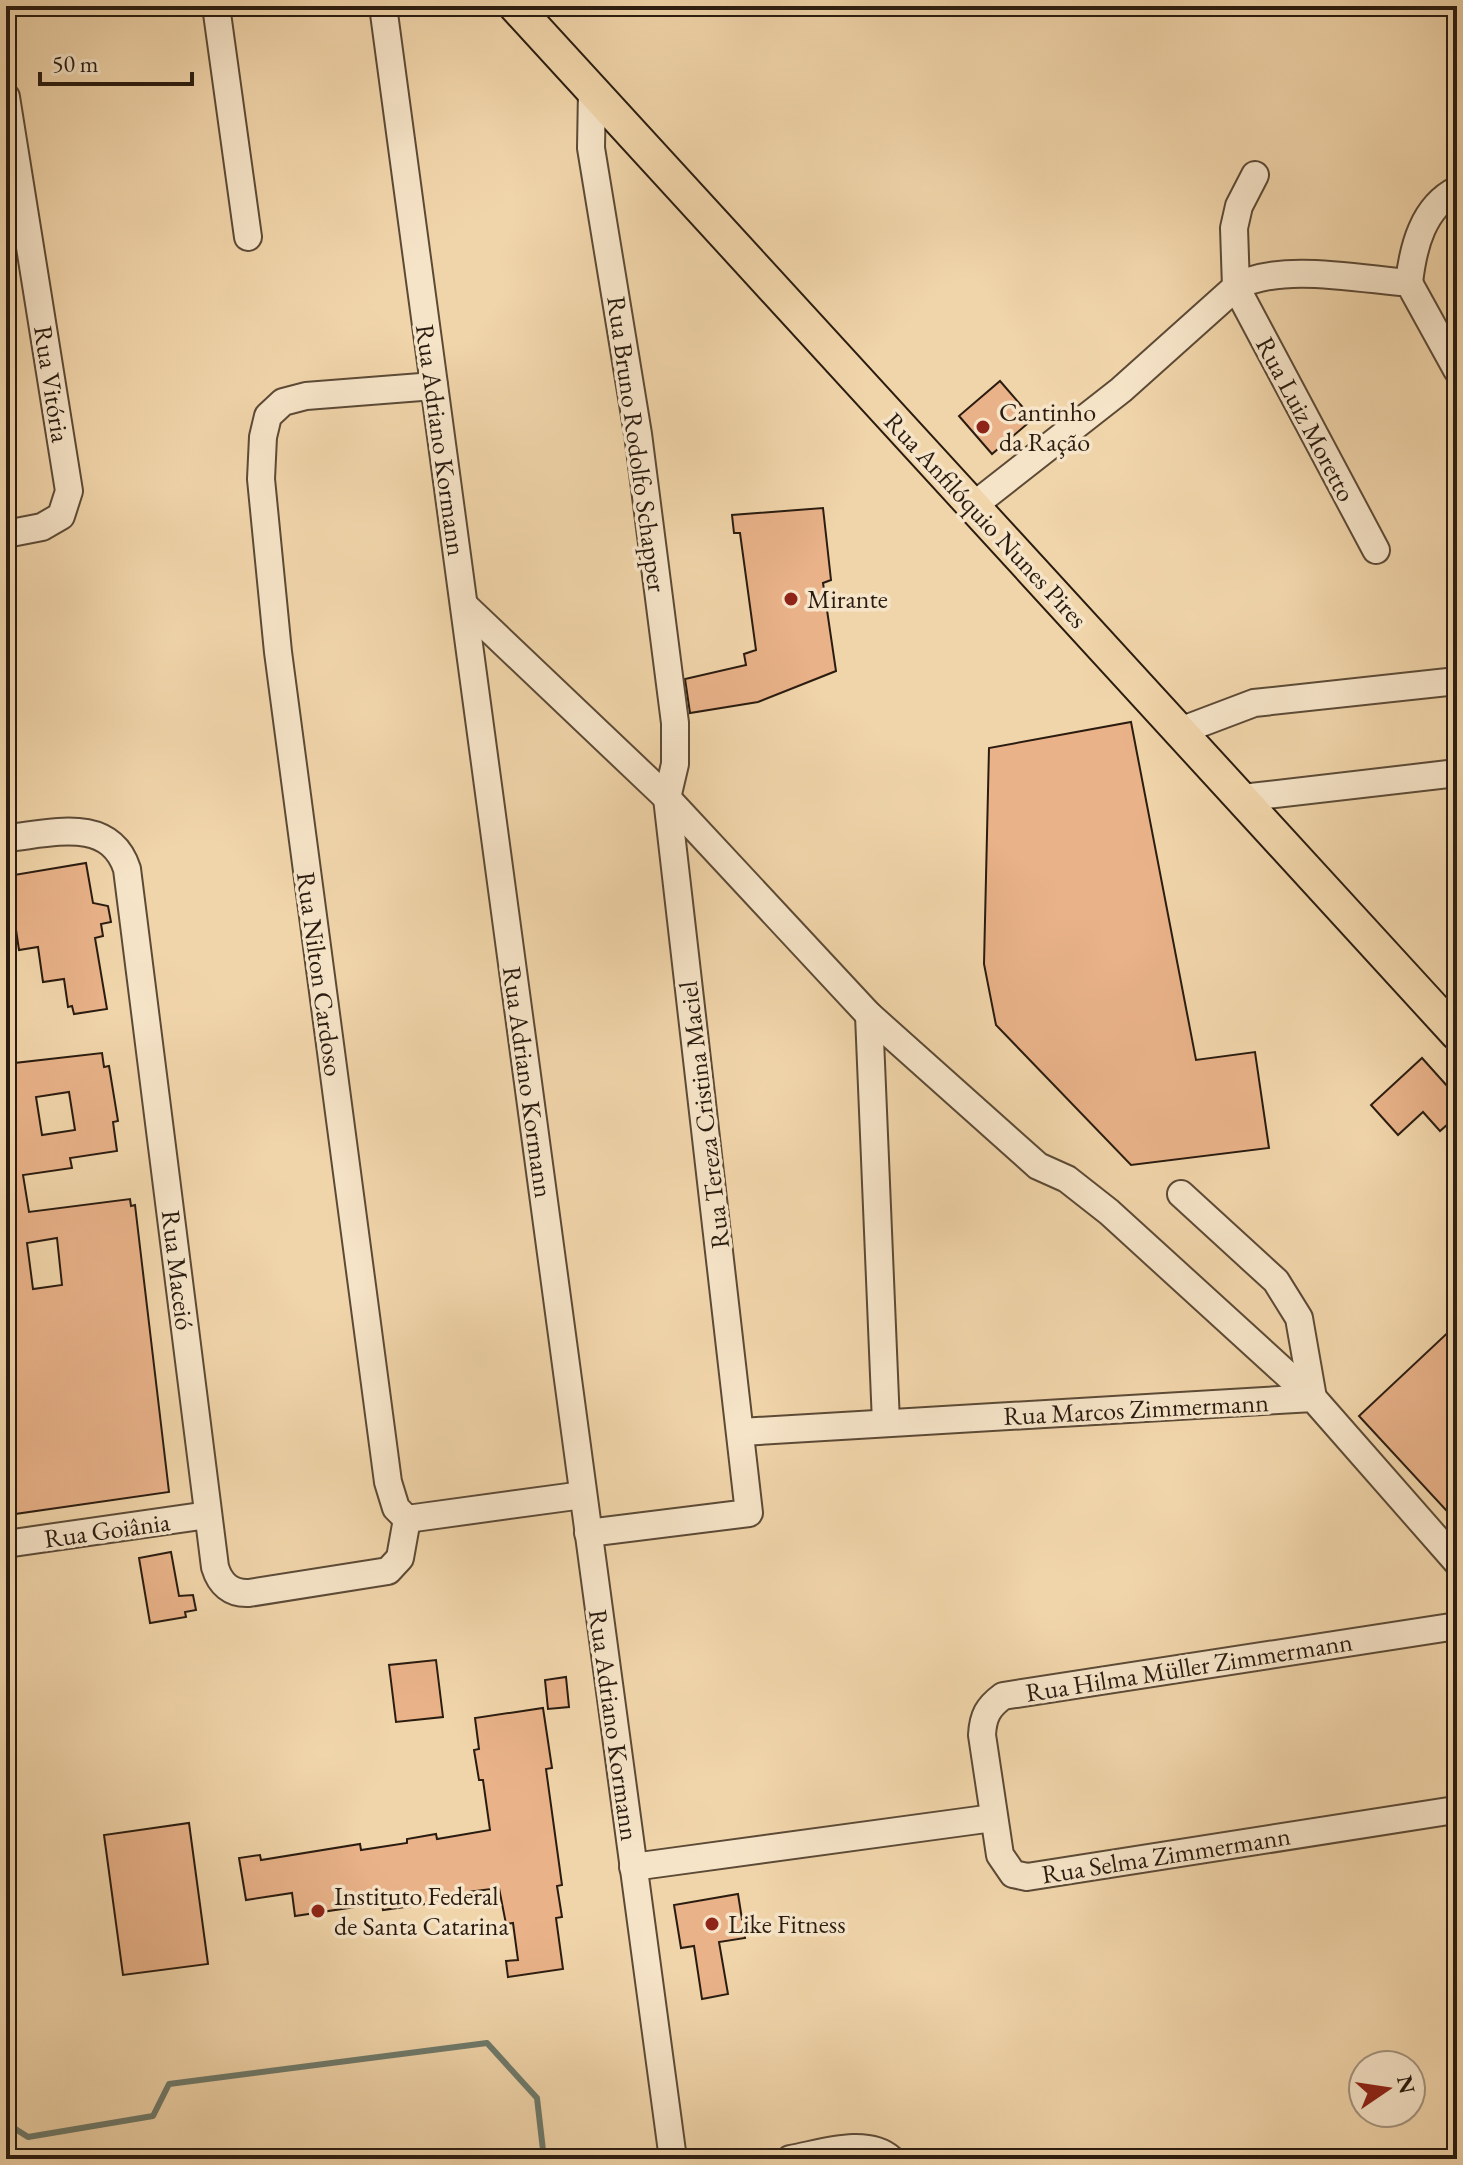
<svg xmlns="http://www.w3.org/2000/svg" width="1463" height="2165" font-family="'EB Garamond',serif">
  <rect width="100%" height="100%" fill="#f1d5aa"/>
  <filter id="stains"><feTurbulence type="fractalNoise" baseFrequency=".0025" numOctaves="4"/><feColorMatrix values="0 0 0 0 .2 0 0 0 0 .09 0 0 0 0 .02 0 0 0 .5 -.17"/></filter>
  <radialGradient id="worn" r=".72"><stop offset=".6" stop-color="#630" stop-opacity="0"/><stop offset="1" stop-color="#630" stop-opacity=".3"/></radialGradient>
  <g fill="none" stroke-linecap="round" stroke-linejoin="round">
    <polyline stroke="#6e7a6b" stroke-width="6" points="6,2123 28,2137 153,2116 169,2084 487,2043 537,2098 544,2159"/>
  </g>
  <g fill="#e9b289" stroke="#2a1c10" stroke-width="2" fill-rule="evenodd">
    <polygon points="1000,381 1033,419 992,454 959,416"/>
    <polygon points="823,508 831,580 823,583 836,671 758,702 690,713 685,679 746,665 744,654 756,650 740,533 734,533 732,515"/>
    <polygon points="1131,722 1196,1060 1255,1052 1269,1148 1131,1165 996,1025 984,964 989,748"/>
    <polygon points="86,863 93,903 108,906 111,922 101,924 103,936 95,938 107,1009 74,1014 72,1006 68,1007 64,979 43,982 38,947 19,950 8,876"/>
    <path d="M 102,1053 L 104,1067 L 109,1066 L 118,1121 L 113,1122 L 117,1151 L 70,1158 L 72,1168 L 23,1175 L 29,1212 L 130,1199 L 131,1206 L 135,1205 L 169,1492 L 8,1515 L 6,1064 ZM 69,1092 L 75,1130 L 42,1135 L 36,1097 ZM 57,1238 L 62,1285 L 33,1289 L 27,1243 Z"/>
    <polygon points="1422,1058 1457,1097 1457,1116 1440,1131 1423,1112 1398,1135 1371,1105"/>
    <polygon points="1457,1324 1457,1522 1359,1416"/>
    <polygon points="171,1552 179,1596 193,1595 196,1610 185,1612 186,1617 150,1623 139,1558"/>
    <polygon points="436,1660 443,1717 396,1722 389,1665"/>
    <polygon points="566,1677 569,1707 548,1709 545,1680"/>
    <polygon points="543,1708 552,1768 546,1769 562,1885 557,1886 562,1917 556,1918 563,1969 508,1977 506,1961 518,1960 513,1923 506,1924 499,1888 468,1892 468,1898 383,1910 382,1903 295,1916 292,1893 246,1900 239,1858 260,1855 261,1860 360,1844 361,1850 407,1843 407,1839 436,1834 437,1839 490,1830 483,1780 479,1780 474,1750 479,1749 475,1718"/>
    <polygon points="189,1823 208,1964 123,1975 104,1835"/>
    <polygon points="738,1894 745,1938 719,1942 728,1994 702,1999 694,1946 681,1948 674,1905"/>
  </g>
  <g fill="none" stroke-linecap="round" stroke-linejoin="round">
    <g stroke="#5c4a36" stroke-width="30">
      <g id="minor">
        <polyline points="216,6 248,237"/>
        <polyline points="383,6 673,2159"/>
        <polyline points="6,97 69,491 61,516 42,527 6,534"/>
        <polyline points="1255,175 1239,206 1234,228 1236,287 1376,550"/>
        <path d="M 1409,283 C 1413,247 1423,207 1457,190"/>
        <path d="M 973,506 L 1121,390 L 1236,287 C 1280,262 1359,279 1409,283 L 1457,370"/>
        <polyline points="464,605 667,798 869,1015 1038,1166 1067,1179 1109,1212 1313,1398"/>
        <polyline points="1180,731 1254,703 1457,681"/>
        <polyline points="1242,798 1457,773"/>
        <path d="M 6,838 C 50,834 109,815 127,869 L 215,1567 C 220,1584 231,1594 249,1593 L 388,1571 L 400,1558 L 407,1519"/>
        <polyline points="869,1015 886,1423"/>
        <polyline points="1181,1194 1276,1281 1299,1318 1313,1398"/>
        <polyline points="741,1432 1313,1398 1457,1562"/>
        <polyline points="407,1519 396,1508 388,1482 278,652 261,479 263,437 268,416 283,402 306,396 434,386"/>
        <polyline points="407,1519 583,1495"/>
        <polyline points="588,1533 749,1513 667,798 675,764 675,723 638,434 591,148 592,90"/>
        <polyline points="6,1544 208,1515"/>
        <path d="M 1455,1810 L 1027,1877 L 1013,1874 L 1000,1855 L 982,1735 C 983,1716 988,1707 1003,1696 L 1457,1626"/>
        <polyline points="633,1867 993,1818"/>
        <path d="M 790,2159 C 820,2154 866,2137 891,2159"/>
      </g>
    </g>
    <g stroke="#2a1c10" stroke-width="36">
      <polyline id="major" points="515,6 1457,1034"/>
    </g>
    <use href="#minor" stroke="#f6e4c8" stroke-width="26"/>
    <use href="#major" stroke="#f1d5aa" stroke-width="32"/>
  </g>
  <g fill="#8f2418" stroke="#f6e4c8" stroke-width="3">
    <circle cx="983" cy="427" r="8"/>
    <circle cx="791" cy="599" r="8"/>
    <circle cx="318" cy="1911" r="8"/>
    <circle cx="712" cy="1924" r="8"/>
  </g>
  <g text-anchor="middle" stroke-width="7" stroke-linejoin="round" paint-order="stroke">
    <g font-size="26" fill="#2a1c10" stroke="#f6e4c8">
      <text transform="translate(52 384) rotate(81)" y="9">Rua Vitória</text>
      <text transform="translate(1306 419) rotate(62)" y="9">Rua Luiz Moretto</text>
      <text transform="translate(441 440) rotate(82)" y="9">Rua Adriano Kormann</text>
      <text transform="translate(637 444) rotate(82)" y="9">Rua Bruno Rodolfo Schapper</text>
      <text transform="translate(986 520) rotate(47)" y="9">Rua Anfilóquio Nunes Pires</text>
      <text transform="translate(320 974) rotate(82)" y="9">Rua Nilton Cardoso</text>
      <text transform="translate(528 1082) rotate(82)" y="9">Rua Adriano Kormann</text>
      <text transform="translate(704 1115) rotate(-97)" y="9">Rua Tereza Cristina Maciel</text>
      <text transform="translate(178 1270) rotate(83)" y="9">Rua Maceió</text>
      <text transform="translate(1136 1409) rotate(-3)" y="9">Rua Marcos Zimmermann</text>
      <text transform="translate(107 1530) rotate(-8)" y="9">Rua Goiânia</text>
      <text transform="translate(1189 1667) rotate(-9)" y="9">Rua Hilma Müller Zimmermann</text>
      <text transform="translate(614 1725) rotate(82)" y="9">Rua Adriano Kormann</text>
      <text transform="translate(1166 1855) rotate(-9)" y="9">Rua Selma Zimmermann</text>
    </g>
    <g font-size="26" fill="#2a1c10" stroke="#f6e4c8" text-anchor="start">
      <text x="999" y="421">Cantinho<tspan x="999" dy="30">da Ração</tspan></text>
      <text x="807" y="608">Mirante</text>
      <text x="334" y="1905">Instituto Federal<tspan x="334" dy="30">de Santa Catarina</tspan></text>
      <text x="728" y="1933">Like Fitness</text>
    </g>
  </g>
  <rect width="1463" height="2165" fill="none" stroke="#f1d5aa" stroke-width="32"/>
  <rect x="8" y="8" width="1447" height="2149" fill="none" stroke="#2a1c10" stroke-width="4"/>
  <rect x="16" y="16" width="1431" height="2133" fill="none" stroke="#2a1c10" stroke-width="2"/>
  <g transform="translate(1387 2089) rotate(77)"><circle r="38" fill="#f6e4c8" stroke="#a4947e" stroke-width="2"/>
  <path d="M0-6L14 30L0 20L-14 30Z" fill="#8f2418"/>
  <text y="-12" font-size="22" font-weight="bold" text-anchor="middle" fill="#2a1c10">N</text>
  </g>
  <path d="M40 72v12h152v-12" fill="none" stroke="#2a1c10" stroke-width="4"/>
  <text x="52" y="72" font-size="24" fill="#2a1c10" stroke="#f6e4c8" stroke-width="6" paint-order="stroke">50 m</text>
  <rect width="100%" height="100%" filter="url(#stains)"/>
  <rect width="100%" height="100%" fill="url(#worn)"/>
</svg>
